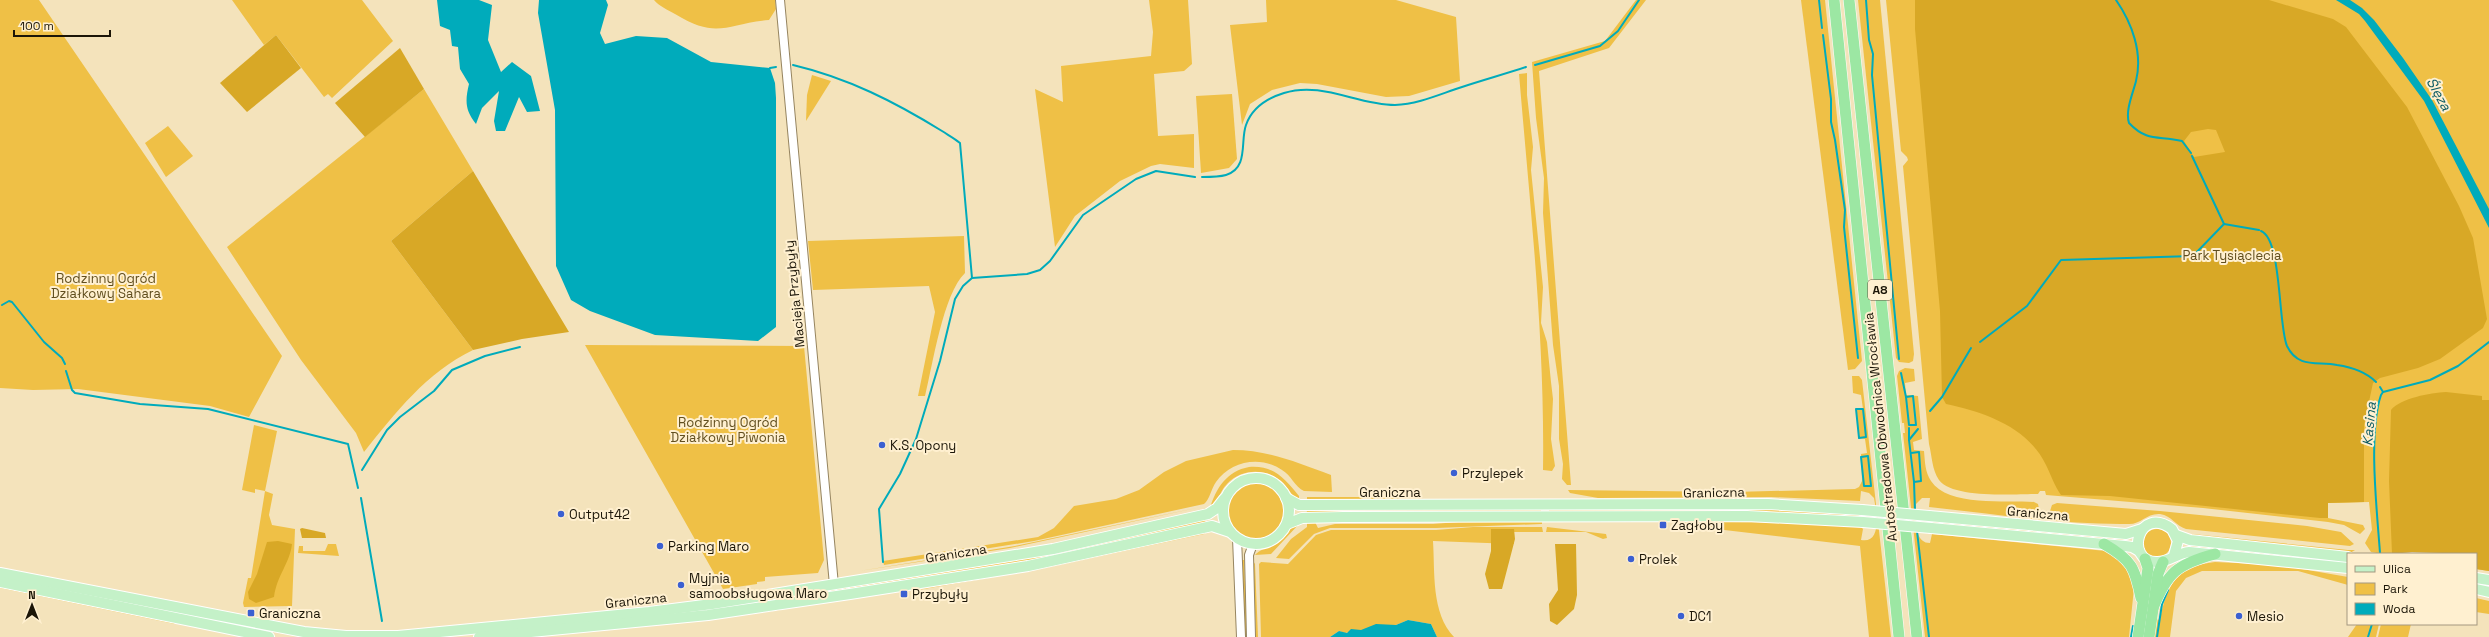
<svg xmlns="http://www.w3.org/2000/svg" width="2489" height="637" font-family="'Space Grotesk',sans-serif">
  <rect width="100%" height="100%" fill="#f4e3bb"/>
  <g fill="#efc046">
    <polygon points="0,0 39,0 282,356 249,417 210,406 78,389 33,390 0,388"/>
    <polygon points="232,0 362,0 393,41 332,98 328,94 324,97 276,35 264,45"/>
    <path d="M 654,0 L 775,0 L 776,9 L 769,20 C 725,24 718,40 675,14 C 668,10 659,6 654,0 Z"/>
    <polygon points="1149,0 1188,0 1192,64 1184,71 1154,74 1158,136 1194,134 1194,168 1160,164 1151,166 1120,181 1075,216 1055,247 1035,89 1063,102 1061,66 1151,56 1153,32"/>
    <polygon points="1266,0 1396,0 1456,17 1460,81 1409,96 1386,97 1317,84 1300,83 1272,90 1250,104 1242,125 1230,25 1267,22"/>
    <polygon points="1636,0 1646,0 1609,48 1539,71 1571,485 1567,485 1562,479 1563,464 1559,439 1559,386 1553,345 1543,213 1544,178 1536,118 1532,62 1605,41"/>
    <polygon points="1801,0 1825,0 1862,361 1855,369 1848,370"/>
    <polygon points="1858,0 1880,0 1914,354 1913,361 1909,363 1899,362 1896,358"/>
    <path d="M 1886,0 L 2489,0 L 2489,571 L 2476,569 L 2476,554 L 2412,552 L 2382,554 L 2371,552 L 2365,543 L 2372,530 L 2369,502 L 2327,503 L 2328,518 L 2363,525 L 2365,529 L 2360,534 L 2344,525 L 2328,522 L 2203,508 L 2046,495 L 2045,491 L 2040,491 L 2038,494 C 2016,494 1953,499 1939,480 C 1932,470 1932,456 1929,444 L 1903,166 L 1908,160 L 1907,157 L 1901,151 Z"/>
    <path d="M 1527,73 L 1527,95 L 1533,147 L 1531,170 L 1543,287 L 1541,323 L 1547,342 L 1551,382 L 1553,399 L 1551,439 L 1555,466 L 1552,471 L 1543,470 C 1545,338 1530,206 1519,74 Z"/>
    <polygon points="812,75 831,81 806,121 807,95"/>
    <path d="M 424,89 L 473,171 L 391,241 L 473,350 C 426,373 396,412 364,452 L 356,433 L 301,360 L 227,247 Z"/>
    <polygon points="1232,94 1237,159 1229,168 1201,173 1196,96"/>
    <polygon points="168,126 193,156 166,177 145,143"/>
    <path d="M 964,236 L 965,273 C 943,294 933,364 925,396 L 918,396 L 935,312 L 929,286 L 813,290 L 808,241 Z"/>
    <polygon points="585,345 804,346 824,560 818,573 765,577 765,581 757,582 757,584 723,589"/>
    <path d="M 1905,368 L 1914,369 L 1915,381 L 1905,383 L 1906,395 L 1918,396 L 1922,439 L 1913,442 L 1914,450 L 1924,451 C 1925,462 1925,472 1931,481 C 1948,507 2006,500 2034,502 L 2038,504 L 2041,517 L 2048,517 L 2052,505 L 2057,503 L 2160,511 L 2307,526 L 2341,532 L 2354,544 L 2350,546 L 2186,529 C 2176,526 2172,516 2160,514 C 2147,513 2141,524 2129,524 C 2063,525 1995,514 1929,507 L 1930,498 L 1922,498 L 1916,504 C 1916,516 1913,543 1930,543 L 1932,534 L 2106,551 L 2126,564 L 2134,588 L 2129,637 L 1925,637 L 1903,433 L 1905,433 L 1904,423 L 1902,423 L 1897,376 L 1899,371 Z"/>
    <path d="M 1852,376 L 1859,376 L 1862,380 L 1891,637 L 1869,637 L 1860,546 L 1673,524 L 1679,522 C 1740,522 1800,522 1861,527 L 1863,529 L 1861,540 C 1883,544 1876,510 1874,498 L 1869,493 L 1861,491 L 1860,501 L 1771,497 L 1598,498 L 1570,493 L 1568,490 L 1733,492 L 1855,489 L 1859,487 L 1862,481 L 1861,454 L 1867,453 L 1865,439 L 1859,438 L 1856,409 L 1863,409 L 1861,395 L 1853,393 Z"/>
    <polygon points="254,425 277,431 265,491 273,494 269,515 272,525 295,529 292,606 244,607 243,603 248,578 251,578 265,491 255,489 255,493 242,490"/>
    <path d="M 1233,450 C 1268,450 1298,463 1331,475 L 1332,492 L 1304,491 C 1295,487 1291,475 1282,470 C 1261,455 1230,461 1216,482 C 1211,489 1210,499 1204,504 L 1034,541 L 884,565 L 883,561 L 1038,537 L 1054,528 L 1074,506 L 1116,499 L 1139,490 L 1164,472 L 1186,461 Z"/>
    <path d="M 1249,467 C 1274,465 1285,479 1299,496 L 1299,501 C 1292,496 1289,489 1283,483 C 1267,468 1242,468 1227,484 C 1219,492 1219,502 1210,508 C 1216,488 1227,471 1249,467 Z"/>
    <circle cx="1255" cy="511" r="29"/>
    <polygon points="1307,497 1403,497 1400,501 1307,501"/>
    <polygon points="1201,507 1010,548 859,571 1015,546"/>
    <polygon points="1306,509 1541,510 1541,513 1307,512"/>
    <polygon points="1769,509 1859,514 1859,517 1757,512 1549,513 1549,510"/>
    <polygon points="1205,520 1206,524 1043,559 850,590 850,587 1019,560"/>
    <polygon points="1933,520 2124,538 2123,542 1933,524"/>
    <polygon points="1471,521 1542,521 1542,524 1436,528 1330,528 1314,534 1289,559 1276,558 1291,539 1307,527 1307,522 1315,522 1318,528 1335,524 1433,524"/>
    <path d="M 1299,524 L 1271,554 L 1255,555 C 1261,548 1270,548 1278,543 C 1287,536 1288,527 1299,524 Z"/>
    <path d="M 1473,527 L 1542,527 L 1543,532 L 1513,532 L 1514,544 L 1433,541 C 1435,572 1431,613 1454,637 L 1437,637 L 1431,624 L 1408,620 L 1396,625 L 1376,625 L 1366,630 L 1345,633 L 1339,631 L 1330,637 L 1261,637 L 1259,564 L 1261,562 L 1288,564 L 1316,535 L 1331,530 L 1436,530 Z"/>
    <polygon points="1547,527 1606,534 1607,538 1603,539 1586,532 1546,532"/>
    <circle cx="2157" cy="543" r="14"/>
    <polygon points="1207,531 1204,534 1040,569 912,591"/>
    <polygon points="2192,534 2348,550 2355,550 2350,553 2192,536"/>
    <polygon points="328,544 336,544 339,556 298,553 299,546 303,546 303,551 325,551"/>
    <polygon points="2191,544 2348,561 2348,564 2191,548"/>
    <polygon points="1242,560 1244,560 1247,637 1245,637"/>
    <polygon points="1253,561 1255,564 1258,637 1256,637"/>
    <path d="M 2215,562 L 2278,565 L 2348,577 L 2348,585 L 2298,571 L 2202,571 L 2186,578 L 2176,591 L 2170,637 L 2153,637 L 2156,619 L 2160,620 C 2167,584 2177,566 2215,562 Z"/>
    <polygon points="0,586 173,622 175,624 0,588"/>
    <polygon points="846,587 846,591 684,613 704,609"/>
    <polygon points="2476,598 2489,601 2489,614 2476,612"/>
    <polygon points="779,609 781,610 650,626"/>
    <polygon points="2357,624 2379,624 2376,637 2348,637"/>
    <polygon points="2381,624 2411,624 2408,637 2378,637"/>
  </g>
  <g fill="#d8a826" fill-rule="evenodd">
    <path d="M 1915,0 L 2269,0 L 2333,19 L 2346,27 L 2407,107 L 2459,206 L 2473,238 L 2487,319 L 2483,328 L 2440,359 L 2418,368 L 2380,378 L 2373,383 L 2364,425 L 2364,502 L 2328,503 L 2328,518 L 2320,518 L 2110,496 L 2061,495 C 2054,485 2051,475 2046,465 C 2028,427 1984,412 1946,404 L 1942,397 L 1940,311 L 1915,29 ZM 2208,129 L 2216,130 L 2225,152 L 2194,157 L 2184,141 L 2191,132 Z"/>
    <polygon points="276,35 301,68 247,112 220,83"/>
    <polygon points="400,48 424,89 365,137 335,103"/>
    <polygon points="473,171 569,332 522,339 473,350 391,241"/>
    <path d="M 2446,392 L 2482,396 L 2482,400 L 2489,400 L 2489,571 L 2476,569 L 2476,554 L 2412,552 L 2392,554 L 2389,481 L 2391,410 C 2401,398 2430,393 2446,392 Z"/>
    <polygon points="302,528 325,533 326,538 302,538 300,529"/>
    <polygon points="1491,529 1514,529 1515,539 1502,589 1489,589 1485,574 1491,551"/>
    <path d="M 278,541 L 292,544 C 290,563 277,575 274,597 L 256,603 L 249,599 L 248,592 L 257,574 L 267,542 Z"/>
    <polygon points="1555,544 1576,544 1577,595 1574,609 1557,625 1550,621 1549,604 1558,590"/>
  </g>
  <g fill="#00abbb">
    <path d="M 437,0 L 479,0 L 492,5 L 488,40 L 501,72 L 512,62 L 531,76 L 540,111 L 527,112 L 519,97 L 505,131 L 496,131 L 494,121 L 499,91 L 482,108 L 476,124 C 465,110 465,101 469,84 L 460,69 L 458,47 L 452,46 L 450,30 L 440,26 Z"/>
    <polygon points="539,0 606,0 608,5 600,33 605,44 636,36 667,38 711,62 770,68 775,83 776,98 776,327 758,341 655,335 590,311 571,300 556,266 555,110 538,13"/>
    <polygon points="2336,0 2350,0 2362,8 2374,20 2403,58 2432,100 2489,209 2489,228 2424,101 2365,21 2359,14"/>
    <polygon points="1408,620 1431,624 1437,637 1330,637 1339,631 1347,633 1351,629 1361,630 1376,624 1396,625"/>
  </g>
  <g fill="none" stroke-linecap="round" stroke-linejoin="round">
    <g stroke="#00abbb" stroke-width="2">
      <polyline points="1819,0 1822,28"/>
      <polyline points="1866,0 1869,40 1873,54 1872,75 1899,359"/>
      <path d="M 2116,0 C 2132,23 2143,53 2136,81 C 2133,93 2125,111 2129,123 C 2148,143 2159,135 2182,141 L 2191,153"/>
      <polyline points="1823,35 1831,99 1831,122 1835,140 1845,210 1844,227 1858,358"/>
      <path d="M 793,65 C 848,78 895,102 942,131 C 948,135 954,138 960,143 L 972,278"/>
      <polyline points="1535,65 1600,46 1618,31 1639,0"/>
      <polyline points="770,68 776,67"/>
      <polyline points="2192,156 2224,224"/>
      <path d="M 1202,177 C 1210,177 1219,177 1226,175 C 1249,168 1240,141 1246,125 C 1252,108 1268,98 1284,93 C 1322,81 1357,105 1395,105 C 1419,104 1440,94 1462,87 C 1483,80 1505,74 1526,67"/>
      <path d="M 2261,231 C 2282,239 2278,325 2287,346 C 2298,369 2318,361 2337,365 C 2351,367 2366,372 2376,382"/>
      <polyline points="2,305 9,301 12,302 44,342 62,358 65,364"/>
      <polyline points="1980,342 2027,306 2061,260 2193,256 2224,224 2259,230"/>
      <polyline points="66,371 72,390 75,393 140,404 208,409 348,444 358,488"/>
      <polyline points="1901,373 1906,397"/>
      <polyline points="2380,387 2383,392"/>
      <polygon points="1913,396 1916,425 1909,425 1906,397"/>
      <polygon points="1856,409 1863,409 1866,437 1859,438"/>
      <polyline points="1930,411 1942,397 1971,348"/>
      <polyline points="1909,428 1909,440 1918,429"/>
      <polyline points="1909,440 1914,482 1921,481 1919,452 1911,453"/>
      <polygon points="1868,456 1871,486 1864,486 1861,457"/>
      <polyline points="362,470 387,430 400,417 434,391 452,370 485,356 520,347"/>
      <polyline points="1914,482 1915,511"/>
      <polyline points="361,498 382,621"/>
      <polyline points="1917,531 1929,637"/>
      <path d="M 2380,553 C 2377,511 2368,433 2381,395 L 2383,392 L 2430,380 L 2458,366 L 2489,342"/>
      <polyline points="883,562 879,509 900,474 916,439 940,361 955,299 963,286 972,278 1027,274 1040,270 1050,261 1083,215 1136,179 1156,171 1195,177"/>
      <polyline points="2131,637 2133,626"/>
      <polyline points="2157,637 2162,604 2168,590"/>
      <polyline points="2368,637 2372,624"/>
    </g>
    <g stroke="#968560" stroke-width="10">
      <g id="minor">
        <polyline points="780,0 834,585"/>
        <polyline points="1237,538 1241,637"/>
        <polyline points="1251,637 1249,555 1253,544"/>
      </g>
    </g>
    <g stroke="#fff" stroke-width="12">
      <g id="major">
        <circle cx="1256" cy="511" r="33"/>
        <polyline points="1286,498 1299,505 1768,504 1862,510"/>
        <polyline points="1929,516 2126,534 2142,529"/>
        <polyline points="1287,524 1302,518 1343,517 1747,516 1863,522"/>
        <polyline points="1931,528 2125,546 2132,547 2139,551"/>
        <polyline points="2176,535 2190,540 2348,557"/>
        <path d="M 2174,555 L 2178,541 L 2172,529 C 2138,504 2124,561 2156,562 C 2168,563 2177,553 2189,552 L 2348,568"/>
        <polyline points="0,573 304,632 346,636 398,636 649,612 712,604 1053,549 1208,514 1217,508 1224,499"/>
        <polyline points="2476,578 2489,580"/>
        <polyline points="0,582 269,637"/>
        <polyline points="2476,589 2489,592"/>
        <polyline points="479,637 708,615 850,594 1028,566 1212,526 1230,532"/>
      </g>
    </g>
    <g stroke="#fff" stroke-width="12">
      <g id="highway">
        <polyline points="1834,0 1899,637"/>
        <polyline points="1849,0 1917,637"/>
        <path d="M 2104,544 C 2132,560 2135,568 2141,598"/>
        <path d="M 2153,608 C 2167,573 2177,564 2215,554"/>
        <polyline points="2138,637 2148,568 2145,559"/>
        <polyline points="2149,637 2158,574 2163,562"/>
      </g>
    </g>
    <use href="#minor" stroke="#fff" stroke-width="8"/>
    <use href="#major" stroke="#c4f1c8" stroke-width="10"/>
    <use href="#highway" stroke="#9ce7a3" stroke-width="11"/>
    <g stroke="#fff" stroke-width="12" stroke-linecap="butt">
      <g id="major-bridge">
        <polyline points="1862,510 1929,516"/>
        <polyline points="1863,522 1931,528"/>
      </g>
    </g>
    <use href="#major-bridge" stroke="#c4f1c8" stroke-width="10"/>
  </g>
  <g fill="#3c60d1" stroke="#fff0d0" stroke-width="1.5">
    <circle cx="882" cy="445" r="4"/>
    <circle cx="1454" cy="473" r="4"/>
    <circle cx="561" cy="514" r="4"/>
    <rect x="1659" y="521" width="8" height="8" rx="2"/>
    <circle cx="660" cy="546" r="4"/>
    <circle cx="1631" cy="559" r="4"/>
    <circle cx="681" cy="585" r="4"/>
    <rect x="900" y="590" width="8" height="8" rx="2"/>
    <rect x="247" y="609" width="8" height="8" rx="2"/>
    <circle cx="1681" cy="616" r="4"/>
    <circle cx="2239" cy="616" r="4"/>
  </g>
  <g text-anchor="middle" stroke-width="4" stroke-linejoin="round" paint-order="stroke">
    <rect fill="#fff0d0" stroke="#5f5743" stroke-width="1" x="1868" y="280" width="24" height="20" rx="3"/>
    <g font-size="12" font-weight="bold" fill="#1b1507">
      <text x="1880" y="294">A8</text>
    </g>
    <g font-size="13" fill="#614e1e" stroke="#fff0d0">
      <text x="2232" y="260">Park Tysiąclecia</text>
      <text x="106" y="283">Rodzinny Ogród<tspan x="106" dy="15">Działkowy Sahara</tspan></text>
      <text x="728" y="427">Rodzinny Ogród<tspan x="728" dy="15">Działkowy Piwonia</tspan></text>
    </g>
    <g font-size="13" fill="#1b1507" stroke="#fff0d0">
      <text transform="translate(794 294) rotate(-96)" y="5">Macieja Przybyły</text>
      <text transform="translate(1880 427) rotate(-96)" y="5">Autostradowa Obwodnica Wrocławia</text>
      <text x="1390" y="497">Graniczna</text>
      <text transform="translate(1714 492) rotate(-1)" y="5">Graniczna</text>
      <text transform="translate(2038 513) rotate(5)" y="5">Graniczna</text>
      <text transform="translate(956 553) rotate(-9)" y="5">Graniczna</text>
      <text transform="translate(636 600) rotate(-6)" y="5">Graniczna</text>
    </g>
    <g font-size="13" fill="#1b1507" stroke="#fff0d0" text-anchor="start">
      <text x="890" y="450">K.S. Opony</text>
      <text x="1462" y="478">Przylepek</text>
      <text x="569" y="519">Output42</text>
      <text x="1671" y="530">Zagłoby</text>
      <text x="668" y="551">Parking Maro</text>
      <text x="1639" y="564">Prolek</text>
      <text x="689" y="583">Myjnia<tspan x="689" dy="15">samoobsługowa Maro</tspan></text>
      <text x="912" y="599">Przybyły</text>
      <text x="259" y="618">Graniczna</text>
      <text x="1689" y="621">DC1</text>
      <text x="2247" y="621">Mesio</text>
    </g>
    <g font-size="14" font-style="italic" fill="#0e5c64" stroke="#fff0d0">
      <text transform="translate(2439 94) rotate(61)" y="5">Ślęza</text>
      <text transform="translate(2369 424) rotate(-85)" y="5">Kasina</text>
    </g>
  </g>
  <rect x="2347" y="553" width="130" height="72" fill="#fff0d0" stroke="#a49880"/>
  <rect x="2355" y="566" width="20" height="6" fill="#c4f1c8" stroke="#a49880"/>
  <text x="2383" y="573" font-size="12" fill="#1b1507">Ulica</text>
  <rect x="2355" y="583" width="20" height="12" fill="#efc046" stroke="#a49880"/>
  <text x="2383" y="593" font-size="12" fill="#1b1507">Park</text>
  <rect x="2355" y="603" width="20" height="12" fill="#00abbb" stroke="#a49880"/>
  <text x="2383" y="613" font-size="12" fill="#1b1507">Woda</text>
  <g transform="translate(32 605)" stroke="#fff0d0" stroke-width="3" paint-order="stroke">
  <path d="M0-3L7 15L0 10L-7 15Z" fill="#1b1507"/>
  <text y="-6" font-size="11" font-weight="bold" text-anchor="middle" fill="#1b1507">N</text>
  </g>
  <path d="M14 30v6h96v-6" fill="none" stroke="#1b1507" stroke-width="2"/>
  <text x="20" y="30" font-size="12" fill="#1b1507" stroke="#fff0d0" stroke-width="3" paint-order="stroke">100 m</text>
</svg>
